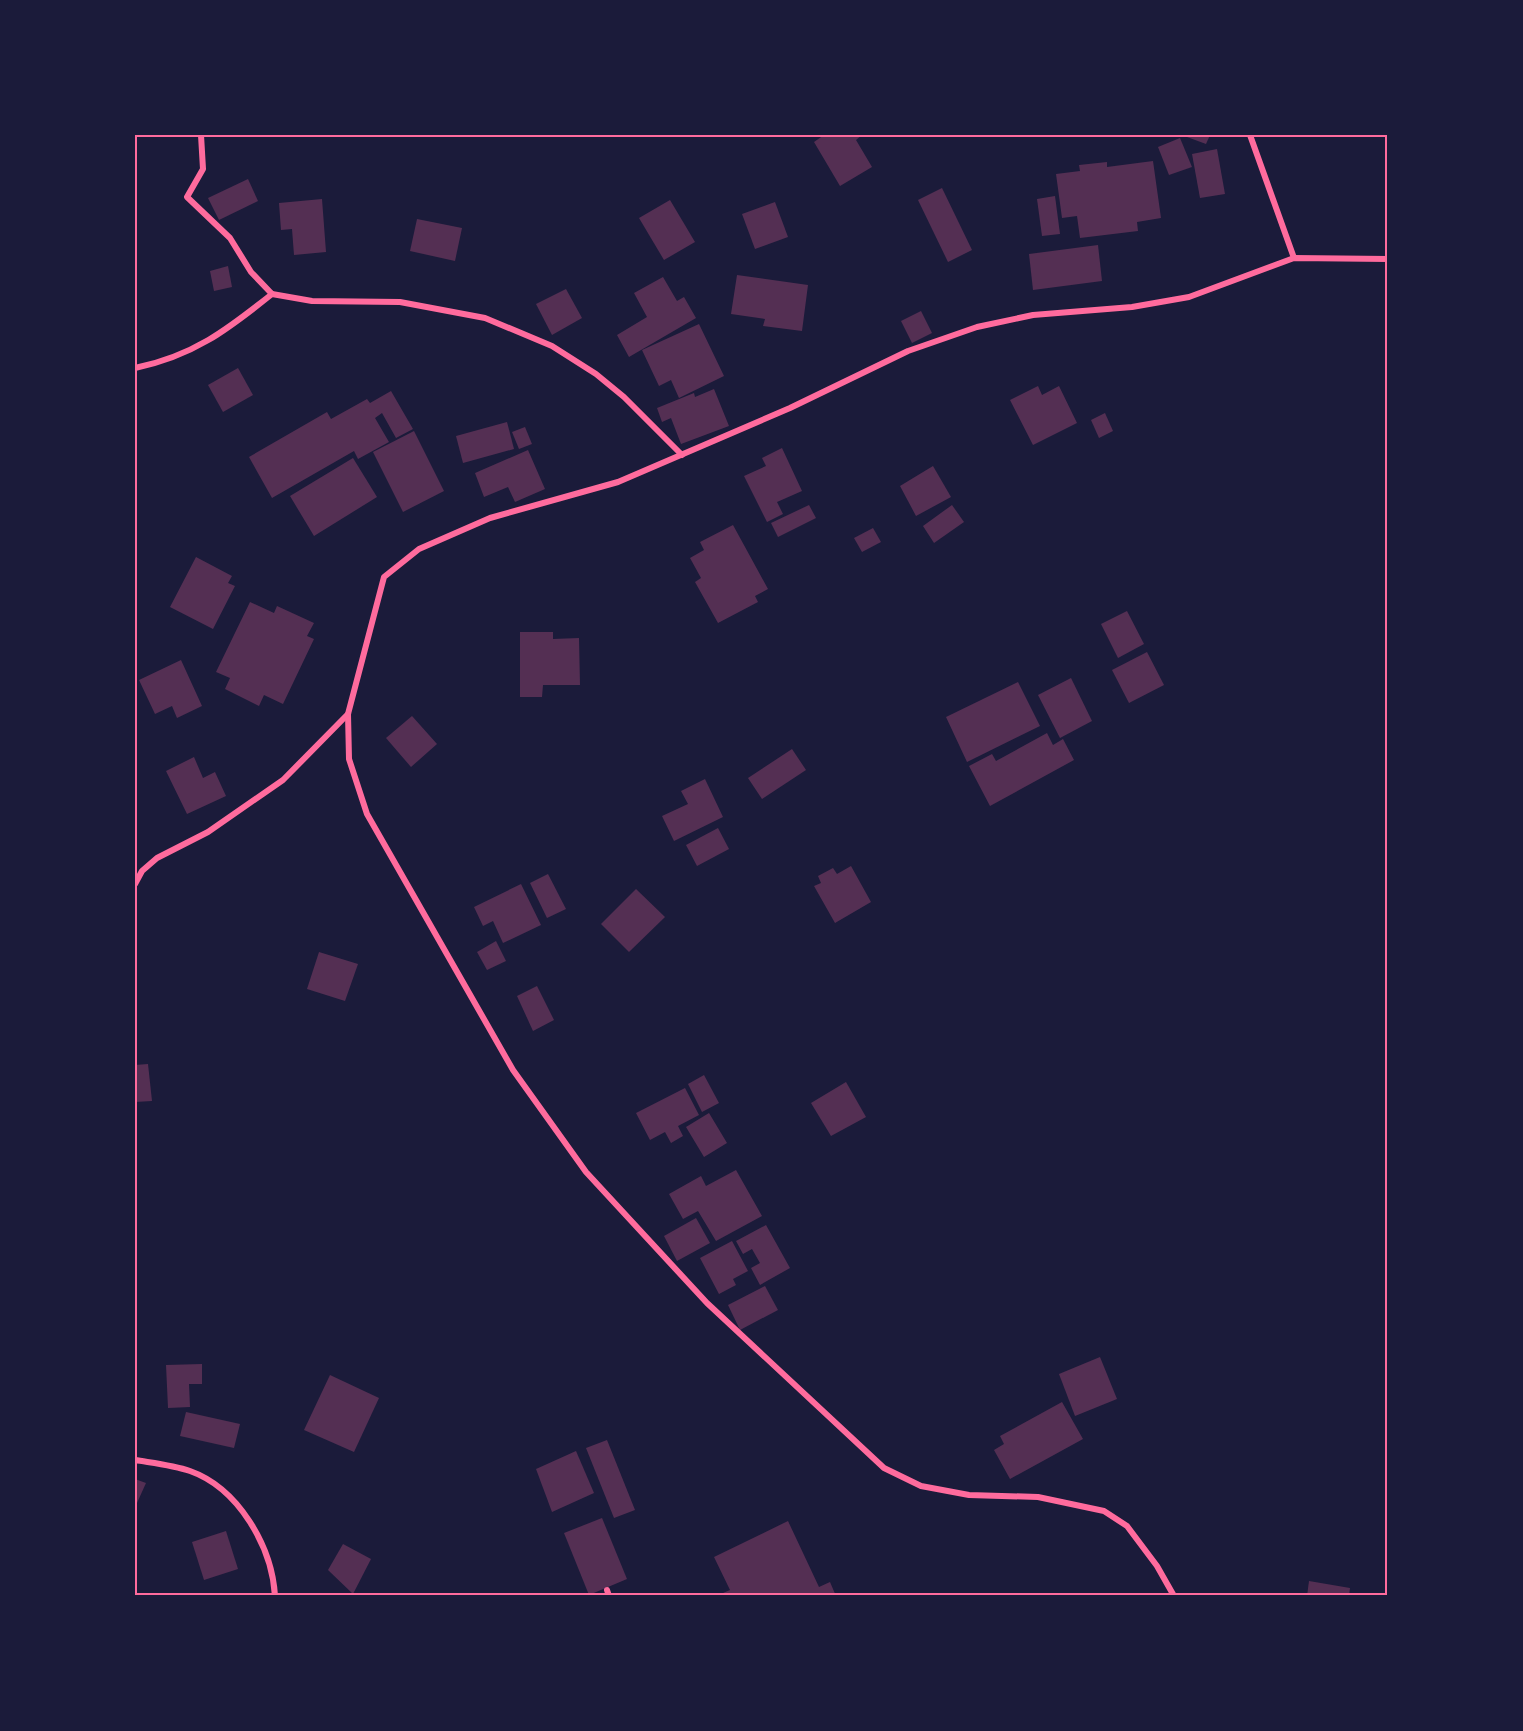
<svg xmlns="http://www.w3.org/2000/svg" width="1523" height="1731" font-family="'Fira Sans Condensed',sans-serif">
  <rect width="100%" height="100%" fill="#1b1b3a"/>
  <g fill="#542f53">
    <polygon points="824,135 862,135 856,140 872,167 840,186 814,142"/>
    <polygon points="1187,135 1210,135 1206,144 1187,137"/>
    <polygon points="1180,138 1192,167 1169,175 1158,147"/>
    <polygon points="1217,149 1225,194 1200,198 1192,154"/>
    <polygon points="1153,161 1161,218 1137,222 1138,231 1080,238 1077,216 1062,218 1056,174 1080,171 1079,165 1107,162 1107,167"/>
    <polygon points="248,179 258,201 219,220 208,198"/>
    <polygon points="942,188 972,250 948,262 918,200"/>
    <polygon points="1055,196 1060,234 1042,236 1037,199"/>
    <polygon points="322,199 326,252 294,255 292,229 281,230 279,203"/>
    <polygon points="670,200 695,242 664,260 639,218"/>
    <polygon points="775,202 788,237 755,249 742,214"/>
    <polygon points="417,219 462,228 455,261 410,251"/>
    <polygon points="1098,245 1102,281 1033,290 1029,254"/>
    <polygon points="228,266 232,287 214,291 210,271"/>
    <polygon points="737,275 808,285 802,331 763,326 765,319 731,314"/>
    <polygon points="663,277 677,301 684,297 696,318 629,357 617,335 647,317 634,293"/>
    <polygon points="566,289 582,318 552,335 536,304"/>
    <polygon points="921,311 932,333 912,343 901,321"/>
    <polygon points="699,324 724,376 679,398 671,380 659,386 642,350"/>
    <polygon points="238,368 253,395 223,412 208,385"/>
    <polygon points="1038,386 1042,395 1059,386 1077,423 1033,445 1010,400"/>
    <polygon points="714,389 729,426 681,444 671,418 662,422 657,408 694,393 695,397"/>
    <polygon points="391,391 413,429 396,438 382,413 375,418 389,442 358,459 354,451 272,498 249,457 327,412 331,419 367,399 370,403"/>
    <polygon points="1105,413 1113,431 1099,438 1091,420"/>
    <polygon points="507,422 514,449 463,463 456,436"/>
    <polygon points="525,427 532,444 519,449 512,432"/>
    <polygon points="414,431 444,491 403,512 373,452"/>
    <polygon points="782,448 802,491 777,502 783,514 767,522 744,476 766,466 762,458"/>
    <polygon points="528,450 545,489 515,502 508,487 484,497 475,473"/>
    <polygon points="353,458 377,497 314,536 290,496"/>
    <polygon points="933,466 951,497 916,516 900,486"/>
    <polygon points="809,505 816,518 778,537 771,523"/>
    <polygon points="952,505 964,522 934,543 923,526"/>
    <polygon points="733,525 768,589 755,596 758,602 718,623 695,582 701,578 690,558 704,550 700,542"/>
    <polygon points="873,528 881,542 862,552 854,538"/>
    <polygon points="196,557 232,576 228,583 235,586 213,629 170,607"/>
    <polygon points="250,602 274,613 277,606 314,623 307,636 314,639 283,704 264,695 259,706 225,689 230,678 216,672"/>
    <polygon points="1127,611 1144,644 1118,658 1101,624"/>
    <polygon points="520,632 553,632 553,639 579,638 580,685 543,685 542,697 520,697"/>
    <polygon points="1147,652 1164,685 1129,703 1112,670"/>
    <polygon points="181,660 202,706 177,718 172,706 155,714 139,680"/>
    <polygon points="1071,678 1092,721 1060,738 1038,695"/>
    <polygon points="1018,682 1040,726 967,762 946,717"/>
    <polygon points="412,716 437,744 411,767 386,738"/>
    <polygon points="1047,733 1053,745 1063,739 1074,760 990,806 969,766 992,754 996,761"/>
    <polygon points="792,749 806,770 762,799 748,778"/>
    <polygon points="194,757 203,778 215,772 226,796 187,814 166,771"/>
    <polygon points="705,779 723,817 674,841 662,816 688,804 681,791"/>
    <polygon points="718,828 729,849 697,866 686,845"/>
    <polygon points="851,866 871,902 835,923 814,886 821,883 818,876 833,868 837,874"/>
    <polygon points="548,874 566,909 547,918 530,883"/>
    <polygon points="521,884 541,925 503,943 493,921 483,926 474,907"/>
    <polygon points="636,889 665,917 629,952 601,924"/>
    <polygon points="496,941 506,961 487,970 477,952"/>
    <polygon points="319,952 358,964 345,1001 307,989"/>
    <polygon points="537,986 554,1020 533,1031 517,996"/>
    <polygon points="148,1064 152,1101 135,1102 135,1065"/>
    <polygon points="704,1075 719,1103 702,1112 688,1084"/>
    <polygon points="846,1082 866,1117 831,1136 811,1103"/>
    <polygon points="685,1088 699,1115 678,1126 683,1136 671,1143 665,1132 650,1140 636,1113"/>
    <polygon points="709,1113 727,1143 704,1157 686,1127"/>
    <polygon points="736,1170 762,1216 716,1241 698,1211 683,1219 669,1194 701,1176 706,1186"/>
    <polygon points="696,1218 710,1243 677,1261 664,1236"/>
    <polygon points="766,1225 790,1268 760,1285 751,1268 760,1263 752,1249 743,1254 736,1241"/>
    <polygon points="732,1241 748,1271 733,1279 736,1285 719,1294 700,1258"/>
    <polygon points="765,1286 778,1310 740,1330 728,1305"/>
    <polygon points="1100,1357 1117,1399 1075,1416 1059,1374"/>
    <polygon points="202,1364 202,1384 189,1384 190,1407 168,1408 166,1365"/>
    <polygon points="330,1375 379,1398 354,1452 304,1430"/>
    <polygon points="1062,1402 1083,1439 1010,1479 994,1450 1004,1444 1000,1436"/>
    <polygon points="186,1412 240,1424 234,1448 180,1436"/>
    <polygon points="607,1440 635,1510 614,1518 586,1448"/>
    <polygon points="576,1451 594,1493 552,1512 536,1469"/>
    <polygon points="135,1479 146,1483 137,1503 135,1502"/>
    <polygon points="602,1518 627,1579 589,1595 564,1533"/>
    <polygon points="788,1521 819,1587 830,1582 836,1596 716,1596 730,1590 714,1557"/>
    <polygon points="226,1531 238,1569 204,1580 192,1542"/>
    <polygon points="343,1544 371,1559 353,1594 328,1570"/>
    <polygon points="1309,1581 1350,1588 1349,1596 1307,1596"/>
  </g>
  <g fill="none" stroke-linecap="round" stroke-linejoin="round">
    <g stroke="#ff6b9d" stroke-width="6">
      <polyline points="201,135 203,169 187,197 230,238 251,272 272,294 312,301 400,302 485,318 552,346 596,374 624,397 682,455"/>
      <polyline points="1250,135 1294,258"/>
      <path d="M 135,368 C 193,356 227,330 272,294"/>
      <polyline points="135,884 142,871 157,858 208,832 283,780 348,714"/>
      <path d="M 135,1460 C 153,1463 173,1465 190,1471 C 238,1488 272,1546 275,1596"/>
      <polyline points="607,1590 609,1596"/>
      <polyline points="1174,1596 1157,1566 1127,1526 1104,1511 1038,1497 969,1495 921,1486 884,1468 707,1303 586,1172 513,1070 367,814 349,759 348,714 384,577 419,549 490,518 618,482 790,408 908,351 977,327 1033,315 1132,307 1189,297 1294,258 1388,259"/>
    </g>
  </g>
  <rect width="1523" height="1731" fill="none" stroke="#1b1b3a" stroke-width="273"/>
  <rect x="136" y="136" width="1250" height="1458" fill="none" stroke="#ff6b9d" stroke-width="2"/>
</svg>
